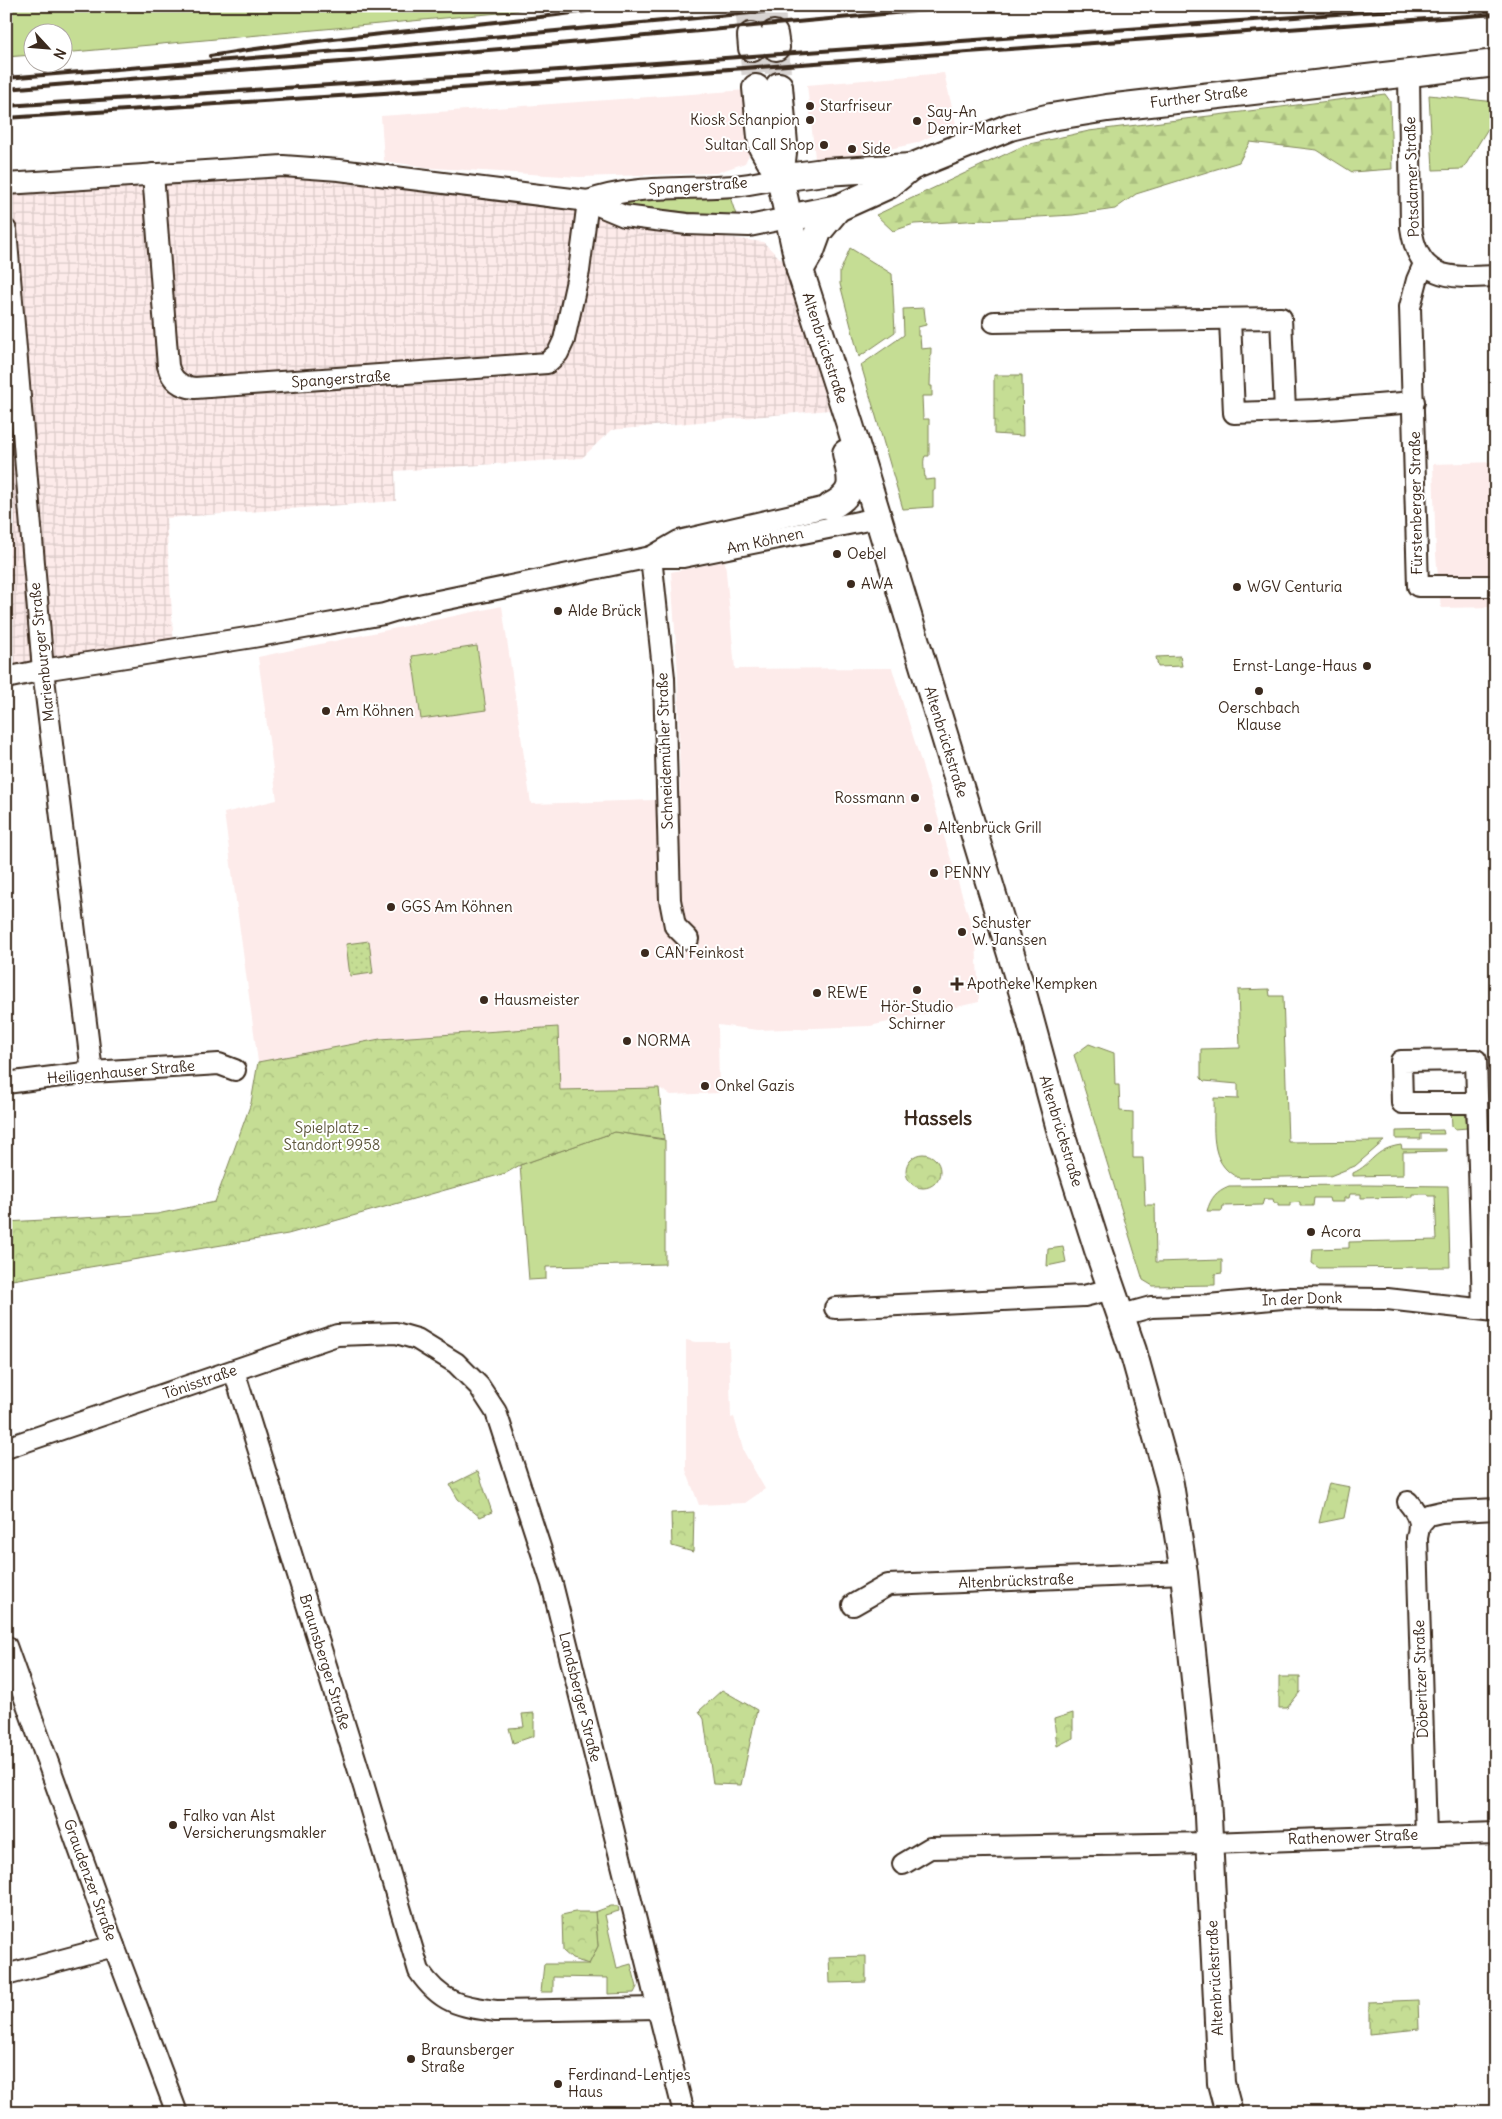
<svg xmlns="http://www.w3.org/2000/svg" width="1502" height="2119" font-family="Delius,sans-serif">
  <defs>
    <pattern id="industrial-grid" width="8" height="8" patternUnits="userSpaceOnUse" patternTransform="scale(1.25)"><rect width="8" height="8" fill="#fdebea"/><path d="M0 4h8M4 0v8" fill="none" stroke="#dacac8"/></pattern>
    <pattern id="forest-firs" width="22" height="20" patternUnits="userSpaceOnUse" patternTransform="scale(1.25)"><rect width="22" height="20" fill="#c5dd94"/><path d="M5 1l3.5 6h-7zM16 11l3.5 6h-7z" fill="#aabe7f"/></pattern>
    <pattern id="park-crowns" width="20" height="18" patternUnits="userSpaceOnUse" patternTransform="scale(1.25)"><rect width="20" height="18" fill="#c5dd94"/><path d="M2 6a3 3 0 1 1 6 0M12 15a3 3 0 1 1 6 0" fill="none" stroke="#aabe7f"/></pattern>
    <pattern id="garden-dots" width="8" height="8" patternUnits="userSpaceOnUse" patternTransform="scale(1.25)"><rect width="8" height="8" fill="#c5dd94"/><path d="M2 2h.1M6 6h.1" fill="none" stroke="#aabe7f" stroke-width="1.8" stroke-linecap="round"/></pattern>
  </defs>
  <rect width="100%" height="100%" fill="#fff"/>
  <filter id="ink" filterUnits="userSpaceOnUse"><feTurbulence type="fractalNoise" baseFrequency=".02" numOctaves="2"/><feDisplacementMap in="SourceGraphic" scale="10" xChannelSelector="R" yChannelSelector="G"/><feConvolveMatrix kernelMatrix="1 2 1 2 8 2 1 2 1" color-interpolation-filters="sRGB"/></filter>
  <g filter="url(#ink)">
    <g fill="#fdebea">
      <polygon points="944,73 956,124 917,143 867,154 815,158 807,85"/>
      <polygon points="747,90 753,146 745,163 716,173 579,177 433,168 384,161 381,116"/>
      <polygon points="1496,462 1496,607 1441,608 1436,555 1433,464"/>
      <polygon points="725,561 735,669 892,668 976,940 979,1002 870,1026 758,1030 718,1025 719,1093 671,1095 659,1088 560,1090 558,1027 380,1039 258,1062 224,813 277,800 258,657 502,606 531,804 654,800 680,792 678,674 671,572"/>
      <polygon points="686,1340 695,1342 729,1342 731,1418 734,1417 744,1452 765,1489 745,1503 699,1505 686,1470"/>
    </g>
    <g fill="url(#industrial-grid)">
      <polygon points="285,174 581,210 626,224 763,242 784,262 829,410 611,430 582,458 395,471 396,501 166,518 174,648 45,667 11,191"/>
      <polygon points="6,288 38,666 6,672"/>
    </g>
    <g fill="#c5dd94" stroke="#808459">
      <polygon points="6,6 535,6 510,12 63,53 62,32 32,32 32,55 6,57"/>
      <polygon points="1294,6 1365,6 1295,11"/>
      <polygon points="1429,95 1496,102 1496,122 1492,122 1463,169 1433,170"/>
      <polygon points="729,194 736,215 723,216 620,205 617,202 618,198"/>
      <polygon points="850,248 892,274 895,332 859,357 840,284 840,272"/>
      <path d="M 924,308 L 926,325 L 918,327 L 918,336 L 920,336 L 921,349 L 931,348 L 930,386 L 932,386 L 932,396 L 922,396 L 923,419 L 929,419 L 929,456 L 925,456 C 922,462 925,472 925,480 L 935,479 L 935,490 L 933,490 L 933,507 L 903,509 L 861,365 L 904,335 L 903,309 Z"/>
      <polygon points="477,646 486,710 421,719 412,656"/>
      <path d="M 1269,989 L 1270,996 L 1283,996 L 1288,1142 L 1384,1141 L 1355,1166 L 1330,1176 L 1239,1178 C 1207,1164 1215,1127 1214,1098 L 1238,1099 L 1238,1084 L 1204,1081 L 1201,1078 L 1201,1049 L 1240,1048 L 1238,990 Z"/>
      <polygon points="1089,1044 1114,1053 1115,1085 1119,1085 1120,1111 1133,1112 1133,1158 1143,1158 1145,1205 1155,1205 1156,1262 1222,1260 1222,1273 1215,1274 1215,1285 1153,1286 1143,1280 1074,1055"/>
      <polygon points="1451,1107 1465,1114 1468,1128 1455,1129 1452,1127"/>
      <polygon points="1443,1130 1444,1134 1421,1134 1421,1139 1396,1139 1396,1131"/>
      <polygon points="615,1132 665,1140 665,1264 546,1267 546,1279 529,1280 520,1165"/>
      <path d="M 1401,1145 L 1402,1149 L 1447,1149 L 1447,1151 L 1403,1152 L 1403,1175 L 1353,1176 L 1353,1173 C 1373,1164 1373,1149 1401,1145 Z"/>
      <path d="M 1362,1185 L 1448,1186 L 1450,1267 L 1319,1268 L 1312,1263 L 1313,1249 L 1349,1248 L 1349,1242 L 1437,1240 L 1435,1196 L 1428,1196 L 1427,1194 L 1412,1194 L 1412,1197 L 1361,1198 L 1361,1194 L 1350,1194 L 1349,1198 L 1344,1198 L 1344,1202 L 1330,1202 L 1329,1198 L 1314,1198 L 1313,1206 L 1300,1206 L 1300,1202 L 1290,1203 L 1290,1206 L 1278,1206 L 1278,1203 L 1274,1203 L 1273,1199 L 1264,1199 L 1262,1205 L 1223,1206 L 1222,1211 L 1207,1211 C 1211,1198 1216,1191 1229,1186 Z"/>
      <polygon points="1063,1247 1066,1262 1047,1266 1048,1249"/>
      <polygon points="611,1906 618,1906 619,1911 605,1915 617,1968 631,1964 637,1987 634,1993 608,1994 608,1978 553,1977 553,1992 541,1992 544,1964 589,1964 598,1946 595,1912"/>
    </g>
    <polygon fill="url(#forest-firs)" stroke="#808459" points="1385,94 1390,101 1392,169 1352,172 1317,150 1250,142 1239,162 1136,194 1115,209 1073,215 914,224 893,231 876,215 1025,145 1089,131"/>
    <g fill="url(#park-crowns)" stroke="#808459">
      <polygon points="1022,375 1023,436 994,434 994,375"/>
      <polygon points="1180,656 1182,666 1158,667 1156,657"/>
      <polygon points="558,1027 560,1090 659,1088 664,1139 615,1132 520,1165 506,1173 288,1234 6,1281 6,1222 157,1214 215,1202 251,1103 258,1062 380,1039"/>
      <circle cx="923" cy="1171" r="17"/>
      <polygon points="478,1471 492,1512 480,1517 458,1499 450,1485"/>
      <polygon points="1329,1483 1350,1487 1344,1518 1319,1523"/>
      <polygon points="694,1512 693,1552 672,1546 671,1513"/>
      <polygon points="1279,1677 1300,1677 1300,1692 1287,1708 1279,1708"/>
      <polygon points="722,1690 757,1710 741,1785 713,1784 704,1719 699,1711"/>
      <polygon points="534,1713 534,1736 513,1743 509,1728 524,1727 522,1714"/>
      <polygon points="1073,1713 1073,1738 1057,1746 1054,1719"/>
      <polygon points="575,1912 595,1912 598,1946 589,1964 572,1959 563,1951 562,1915"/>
      <polygon points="866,1956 866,1982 830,1983 829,1957"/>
      <polygon points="1418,2000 1419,2029 1369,2034 1369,2002"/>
    </g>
    <polygon fill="url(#garden-dots)" stroke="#808459" points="369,941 373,973 350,976 346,944"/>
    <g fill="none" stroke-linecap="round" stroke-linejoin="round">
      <g stroke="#d8d4d2" stroke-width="26" stroke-dasharray="26 13" stroke-linecap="butt">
        <polyline points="748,6 751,36"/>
        <polyline points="772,6 774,34"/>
        <polyline points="776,47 779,86"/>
        <polyline points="752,48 756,88"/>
      </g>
      <g stroke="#3b2a1e" stroke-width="24">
        <g id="minor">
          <path d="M 1409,73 L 1411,227 C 1418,282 1451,278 1496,276"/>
          <path d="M 153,174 L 168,366 C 172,381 181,387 195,388 L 547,363 L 558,353 L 564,340 L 579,271 L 588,201"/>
          <polyline points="6,184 283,166 339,170 588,201 624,216 687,224 749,226 788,218"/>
          <path d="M 588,201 C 635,184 685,190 734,186 C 749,185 765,181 780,178"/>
          <polyline points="6,230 43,670 92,1072"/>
          <polyline points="1424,264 1417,280 1410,307 1418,586 1496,586"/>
          <polyline points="1230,319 1234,413 1316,410 1414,402"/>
          <polyline points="994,322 1281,318 1285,411"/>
          <polyline points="653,556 679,541 831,506"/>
          <polyline points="651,557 664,678 670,900 675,926 688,939"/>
          <polyline points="6,678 43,670 253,637 384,614 404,608 651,557 683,557 878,518"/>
          <polyline points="6,1083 92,1072 219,1064 235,1070"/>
          <polyline points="1477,1103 1402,1103 1401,1061 1476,1060 1483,1309"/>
          <polyline points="835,1308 1084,1296 1112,1289"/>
          <polyline points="1122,1315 1151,1307 1208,1305 1283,1298 1387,1299 1495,1311"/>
          <path d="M 234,1371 L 364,1787 L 419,1971 C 441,2003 459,2006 496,2011 L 657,2008"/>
          <polyline points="6,1448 337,1335 396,1333 417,1339 456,1363 479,1386 496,1412 552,1584 684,2113"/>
          <path d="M 1408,1502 C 1419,1515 1421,1522 1417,1538 L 1426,1835"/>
          <polyline points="1420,1524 1428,1515 1441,1512 1496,1509"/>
          <polyline points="853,1605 888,1585 1184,1573"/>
          <polyline points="6,1646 114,1946 177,2113"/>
          <polyline points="903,1864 930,1848 1210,1843 1496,1833"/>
          <polyline points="6,1975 114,1946"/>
        </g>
      </g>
      <g stroke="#3b2a1e" stroke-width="30">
        <g id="tertiary">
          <polyline points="774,34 776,47"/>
          <polyline points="751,36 752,48"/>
          <polyline points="779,86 784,144 780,178"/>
          <polyline points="756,88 762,147 780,178 800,270 850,425 1024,997 1063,1140 1098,1250 1133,1351 1170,1484 1184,1573 1207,1796 1221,2083 1229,2113"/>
          <polyline points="780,178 824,172 911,167"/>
          <polyline points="788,218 838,208 889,185 911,167 1010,127 1051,117 1107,108 1496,63"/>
          <polyline points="800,270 811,251 818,232 838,208"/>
          <path d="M 831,506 C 858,492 851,479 846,453"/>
        </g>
      </g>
      <use href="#minor" stroke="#fff" stroke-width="20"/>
      <use href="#tertiary" stroke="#fff" stroke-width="26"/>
      <g stroke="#3b2a1e" stroke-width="4">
        <path d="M 210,56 C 347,33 486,27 623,6"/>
        <polyline points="6,78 363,49 825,6"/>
        <polyline points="6,89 537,46 970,6"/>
        <polyline points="6,106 531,72 1447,6"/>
        <polyline points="6,118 535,83 1496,14"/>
      </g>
    </g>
  </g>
  <g fill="#3b2a1e" stroke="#fff" stroke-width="2">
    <circle cx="810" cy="106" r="5"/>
    <circle cx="810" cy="120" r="5"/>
    <circle cx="917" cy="121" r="5"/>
    <circle cx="824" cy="145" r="5"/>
    <circle cx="852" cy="149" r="5"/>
    <circle cx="837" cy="554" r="5"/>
    <circle cx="851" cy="584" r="5"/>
    <circle cx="1237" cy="587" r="5"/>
    <circle cx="558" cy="611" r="5"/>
    <circle cx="1367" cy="666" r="5"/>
    <circle cx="1259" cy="691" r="5"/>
    <circle cx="326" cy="711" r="5"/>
    <circle cx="915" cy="798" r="5"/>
    <circle cx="928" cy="828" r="5"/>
    <circle cx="934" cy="873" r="5"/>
    <circle cx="391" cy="907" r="5"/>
    <circle cx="962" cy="932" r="5"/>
    <circle cx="645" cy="953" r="5"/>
    <path d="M954.5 976.5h5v5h5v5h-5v5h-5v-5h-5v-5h5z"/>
    <circle cx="917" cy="990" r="5"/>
    <circle cx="817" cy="993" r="5"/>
    <circle cx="484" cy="1000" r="5"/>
    <circle cx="627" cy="1041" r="5"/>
    <circle cx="705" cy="1086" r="5"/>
    <circle cx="1311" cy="1232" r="5"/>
    <circle cx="173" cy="1825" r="5"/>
    <circle cx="411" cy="2059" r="5"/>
    <circle cx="558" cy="2084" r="5"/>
  </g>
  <g text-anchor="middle" stroke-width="4" stroke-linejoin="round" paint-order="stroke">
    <g font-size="15" fill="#3b2a1e" stroke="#fff">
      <text transform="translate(1199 97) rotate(-7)" y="5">Further Straße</text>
      <text transform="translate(1412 177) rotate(-92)" y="5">Potsdamer Straße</text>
      <text transform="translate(698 186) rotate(-4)" y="5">Spangerstraße</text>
      <text transform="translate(825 348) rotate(72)" y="5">Altenbrückstraße</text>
      <text transform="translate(341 379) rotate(-4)" y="5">Spangerstraße</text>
      <text transform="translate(1416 503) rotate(-91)" y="5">Fürstenberger Straße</text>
      <text transform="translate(765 541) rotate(-12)" y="5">Am Köhnen</text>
      <text transform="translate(42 652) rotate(-96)" y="5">Marienburger Straße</text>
      <text transform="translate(946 742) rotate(73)" y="5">Altenbrückstraße</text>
      <text transform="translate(665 751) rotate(-92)" y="5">Schneidemühler Straße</text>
      <text transform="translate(121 1072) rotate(-5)" y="5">Heiligenhauser Straße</text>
      <text transform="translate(1061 1131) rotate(73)" y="5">Altenbrückstraße</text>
      <text transform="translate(1302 1299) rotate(-2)" y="5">In der Donk</text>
      <text transform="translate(200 1382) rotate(-19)" y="5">Tönisstraße</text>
      <text transform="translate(1016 1581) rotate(-2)" y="5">Altenbrückstraße</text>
      <text transform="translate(325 1662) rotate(73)" y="5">Braunsberger Straße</text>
      <text transform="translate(1421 1679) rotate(-92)" y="5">Döberitzer Straße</text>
      <text transform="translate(580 1697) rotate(76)" y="5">Landsberger Straße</text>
      <text transform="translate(1353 1837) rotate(-2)" y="5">Rathenower Straße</text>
      <text transform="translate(90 1880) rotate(70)" y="5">Graudenzer Straße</text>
      <text transform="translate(1215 1978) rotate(-93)" y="5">Altenbrückstraße</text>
    </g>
    <g font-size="15" fill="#3b2a1e" stroke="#fff" text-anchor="start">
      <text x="820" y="111">Starfriseur</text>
      <text x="927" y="117">Say-An<tspan x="927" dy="17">Demir-Market</tspan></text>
      <text x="800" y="125" text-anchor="end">Kiosk Schanpion</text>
      <text x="814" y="150" text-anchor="end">Sultan Call Shop</text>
      <text x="862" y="154">Side</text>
      <text x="847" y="559">Oebel</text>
      <text x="861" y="589">AWA</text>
      <text x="1247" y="592">WGV Centuria</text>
      <text x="568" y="616">Alde Brück</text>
      <text x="1357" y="671" text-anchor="end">Ernst-Lange-Haus</text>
      <text x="1259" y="713" text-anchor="middle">Oerschbach<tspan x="1259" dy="17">Klause</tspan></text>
      <text x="336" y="716">Am Köhnen</text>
      <text x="905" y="803" text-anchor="end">Rossmann</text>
      <text x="938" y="833">Altenbrück Grill</text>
      <text x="944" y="878">PENNY</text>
      <text x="401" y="912">GGS Am Köhnen</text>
      <text x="972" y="928">Schuster<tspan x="972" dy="17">W. Janssen</tspan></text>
      <text x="655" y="958">CAN Feinkost</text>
      <text x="967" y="989">Apotheke Kempken</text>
      <text x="827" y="998">REWE</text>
      <text x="494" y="1005">Hausmeister</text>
      <text x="917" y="1012" text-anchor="middle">Hör-Studio<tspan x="917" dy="17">Schirner</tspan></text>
      <text x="637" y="1046">NORMA</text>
      <text x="715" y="1091">Onkel Gazis</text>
      <text x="1321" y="1237">Acora</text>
      <text x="183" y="1821">Falko van Alst<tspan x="183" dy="17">Versicherungsmakler</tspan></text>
      <text x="421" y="2055">Braunsberger<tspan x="421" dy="17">Straße</tspan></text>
      <text x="568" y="2080">Ferdinand-Lentjes<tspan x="568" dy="17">Haus</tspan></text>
    </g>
    <g font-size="15" fill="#5e573c" stroke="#fff">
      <text x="332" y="1133">Spielplatz -<tspan x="332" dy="17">Standort 9958</tspan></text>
    </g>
    <g font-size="20" font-weight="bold" fill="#3b2a1e" stroke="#fff">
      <text x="938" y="1125">Hassels</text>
    </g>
  </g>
  <rect width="1502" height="2119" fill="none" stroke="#fff" stroke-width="25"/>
  <rect x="12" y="12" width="1477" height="2094" fill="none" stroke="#3b2a1e" stroke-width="2" filter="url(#ink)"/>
  <g transform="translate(48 48) rotate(116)"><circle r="24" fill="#ffffff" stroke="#b1aaa5"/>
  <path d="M0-4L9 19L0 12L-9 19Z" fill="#3b2a1e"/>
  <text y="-8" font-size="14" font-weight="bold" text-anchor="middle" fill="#3b2a1e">N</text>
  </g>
</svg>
